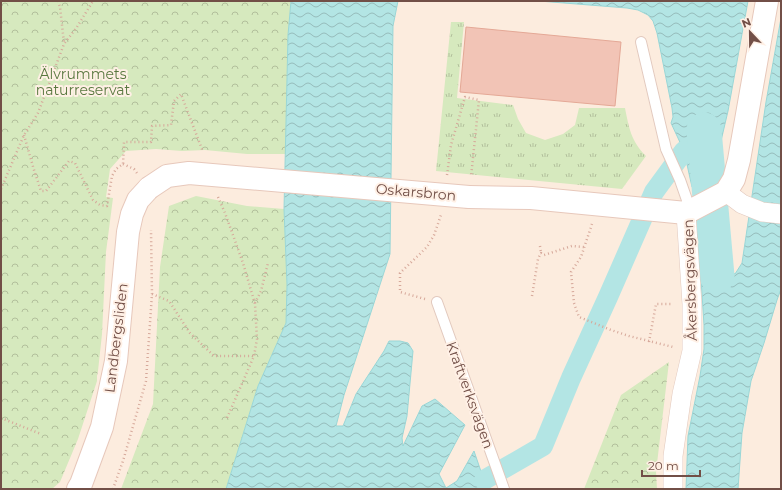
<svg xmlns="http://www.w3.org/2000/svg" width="782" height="490" font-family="Montserrat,sans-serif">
  <defs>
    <pattern id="grass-tufts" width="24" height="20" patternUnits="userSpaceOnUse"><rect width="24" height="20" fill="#d6e9be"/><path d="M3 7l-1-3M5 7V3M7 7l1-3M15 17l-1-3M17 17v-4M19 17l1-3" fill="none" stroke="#b2bf9c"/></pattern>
    <pattern id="forest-crowns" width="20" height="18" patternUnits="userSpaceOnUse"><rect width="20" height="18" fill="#d6e9be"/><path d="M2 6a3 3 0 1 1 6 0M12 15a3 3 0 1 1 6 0" fill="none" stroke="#b2bf9c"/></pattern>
    <pattern id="water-waves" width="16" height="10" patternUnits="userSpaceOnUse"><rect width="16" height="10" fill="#b3e5e4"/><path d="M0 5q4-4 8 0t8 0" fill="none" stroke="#96bcbb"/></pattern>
  </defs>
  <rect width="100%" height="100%" fill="#fcecde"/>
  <path fill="url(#grass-tufts)" d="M 451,22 L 464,22 L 457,98 L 513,105 L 518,119 L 526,133 L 545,140 L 563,134 L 575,125 L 579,108 L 625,108 C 629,128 631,141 646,156 L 622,189 L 436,171 Z"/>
  <g fill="url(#forest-crowns)">
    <polygon points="1,1 291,1 288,35 286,154 247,154 205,150 182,151 156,149 126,151 110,169 106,197 113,198 106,252 102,334 98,371 97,376 97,381 78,439 60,482 52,489 1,489"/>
    <polygon points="196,196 247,206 284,209 287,285 286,323 258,386 226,489 121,489 153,404 160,267 169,206"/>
    <polygon points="669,362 656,472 657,489 584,489 621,395"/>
  </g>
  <g fill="url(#water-waves)" stroke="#9ad7d7">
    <polygon points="291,1 398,1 393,26 390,254 344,395 336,426 343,426 356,394 384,351 389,341 400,341 408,343 413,351 407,416 402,438 403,446 422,406 435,399 465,425 439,474 446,488 457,481 474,451 487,489 226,489 258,386 286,323 287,285 284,209 288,35"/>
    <path d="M 539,1 L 748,1 L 728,111 L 721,141 L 712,144 L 707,150 L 708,158 L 713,173 C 707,181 701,183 692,187 L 684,151 L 671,123 L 673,117 L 672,108 L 657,33 L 653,21 L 648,15 L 638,10 L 627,8 Z"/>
    <path d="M 781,18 L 781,289 L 777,300 L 764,343 L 751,381 L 742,433 L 738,489 L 686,489 L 688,436 L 700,376 L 704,349 L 704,325 L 699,247 C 703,238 708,228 718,226 C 721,225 725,226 728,226 L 728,271 L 735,274 L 742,263 L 766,102 Z"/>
  </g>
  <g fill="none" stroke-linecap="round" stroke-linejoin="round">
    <polyline stroke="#b3e5e4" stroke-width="20" points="484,480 543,446 571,378 608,297 654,192 684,151"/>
    <polyline stroke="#b3e5e4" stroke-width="35" points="704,130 717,276"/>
  </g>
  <polygon fill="#f2c4b6" stroke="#e4a896" points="466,27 621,42 615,106 460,92"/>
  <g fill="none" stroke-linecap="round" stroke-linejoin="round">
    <g stroke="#e2c9be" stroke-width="12">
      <g id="lane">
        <polyline points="641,42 666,149 680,180 687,200 686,213"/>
        <polyline points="437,302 504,489"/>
      </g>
    </g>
    <g stroke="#e2c9be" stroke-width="20">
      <g id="street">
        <polyline points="726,192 742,204 762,212 781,214"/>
        <polyline points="673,489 673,456 682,394 692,351 692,304 686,213"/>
      </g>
    </g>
    <g stroke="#e7c8bb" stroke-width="24">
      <g id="secondary">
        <polyline points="469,197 531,198 686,213 726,192 734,179 739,160 767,1"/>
        <polyline points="78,489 81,484 102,427 116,361 128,232 132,214 138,200 149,188"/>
      </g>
    </g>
    <g stroke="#d6a89a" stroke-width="2.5" stroke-dasharray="1 3" stroke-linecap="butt">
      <polyline points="58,1 60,7 64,43"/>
      <polyline points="24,135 34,170 41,191 46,191 69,161 75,163 93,200 100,205 107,206 112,176 116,169 123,164 124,142 151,142 152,126 171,125 174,101 181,94 203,152"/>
      <polyline points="123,164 134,169 137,173"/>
      <polyline points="447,175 451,145 465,97 479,100 471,177"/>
      <polyline points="1,189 24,135 38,113 64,44 77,27 93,1"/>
      <polyline points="218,197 225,213 243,263 255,304 257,339 254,356 227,418"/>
      <polyline points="592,224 581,257 571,272 574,303 579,317 611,330 629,336 673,347"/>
      <polyline points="540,246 541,253"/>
      <polyline points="152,294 169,301 190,333 214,356 254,356"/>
      <polyline points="532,296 538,259 541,253 544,255 572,246 584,247"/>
      <polyline points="425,299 400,292 400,273 427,247 434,235 441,215"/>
      <polyline points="255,303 261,291 268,263"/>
      <polyline points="649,342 656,304 673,304"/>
      <polyline points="1,418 41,434"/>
      <polyline points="113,489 123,461 146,381 152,294 151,230"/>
    </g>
    <use href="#lane" stroke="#fff" stroke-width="10"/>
    <use href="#street" stroke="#fff" stroke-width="19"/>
    <use href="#secondary" stroke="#fff" stroke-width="22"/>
    <g stroke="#e7c8bb" stroke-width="24" stroke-linecap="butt">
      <polyline id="secondary-bridge" points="149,188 167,176 189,173 469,197"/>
    </g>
    <use href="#secondary-bridge" stroke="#fff" stroke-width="22"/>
  </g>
  <g text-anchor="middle" stroke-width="4" stroke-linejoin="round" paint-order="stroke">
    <g font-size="14" fill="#59783f" stroke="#fff0e5">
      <text x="83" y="79">Älvrummets<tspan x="83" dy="16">naturreservat</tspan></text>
    </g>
    <g font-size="14" fill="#724f47" stroke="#fff0e5">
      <text transform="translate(416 192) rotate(5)" y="5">Oskarsbron</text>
      <text transform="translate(690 280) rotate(-92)" y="5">Åkersbergsvägen</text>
      <text transform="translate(116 338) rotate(-83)" y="5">Landbergsliden</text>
      <text transform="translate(470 395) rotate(70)" y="5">Kraftverksvägen</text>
    </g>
  </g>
  <rect width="782" height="490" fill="none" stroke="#724f47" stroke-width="4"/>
  <g transform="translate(750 32) rotate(338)" stroke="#fff0e5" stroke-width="3" paint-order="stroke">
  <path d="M0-3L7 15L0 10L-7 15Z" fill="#724f47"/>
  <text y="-6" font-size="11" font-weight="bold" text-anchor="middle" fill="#724f47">N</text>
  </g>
  <path d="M642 470v6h58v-6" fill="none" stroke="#724f47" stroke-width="2"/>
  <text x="648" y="470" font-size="12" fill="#724f47" stroke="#fff0e5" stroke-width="3" paint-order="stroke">20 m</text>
</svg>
